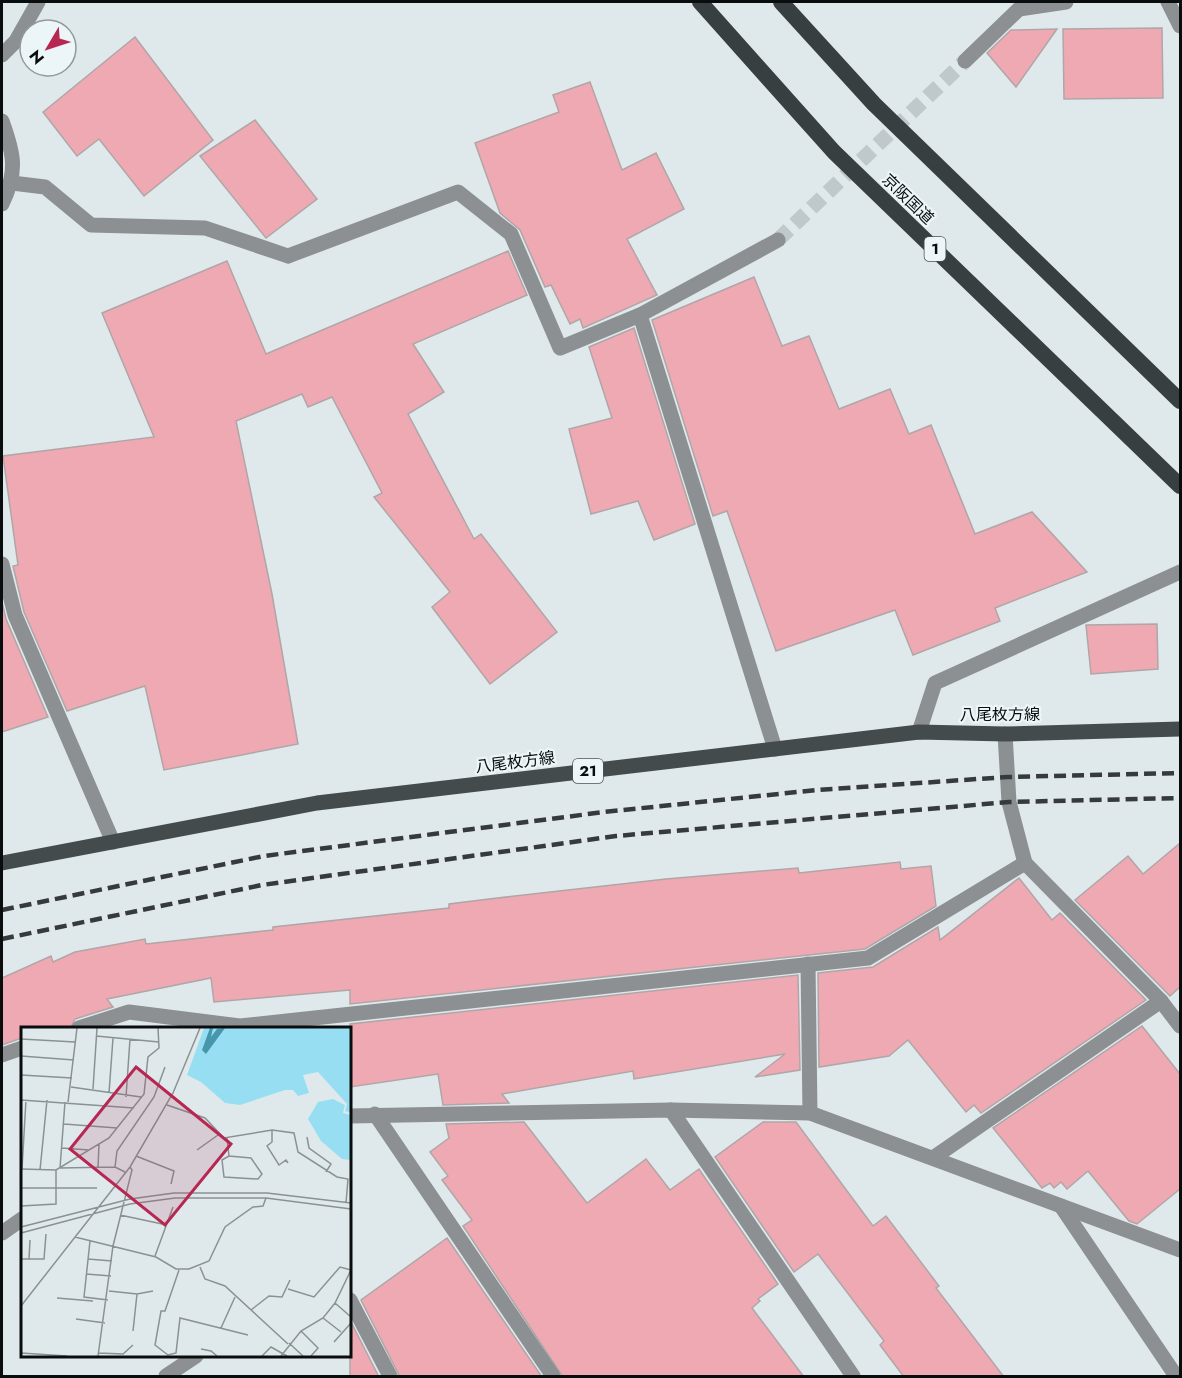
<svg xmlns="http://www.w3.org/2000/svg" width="1182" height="1378" viewBox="0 0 1182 1378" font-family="Jost,'Noto Sans JP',sans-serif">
<rect width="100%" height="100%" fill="#dfe9ec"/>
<g fill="#eea9b3" stroke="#b0a6a7" stroke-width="1.5">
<polygon points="1162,28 1163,98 1064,99 1063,29"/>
<polygon points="1057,29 1016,87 987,53 1011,30"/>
<polygon points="135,37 213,140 144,196 99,139 77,156 43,112"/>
<polygon points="590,82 622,170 656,153 684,209 627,239 657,295 583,328 580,319 570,324 551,285 545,287 520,230 500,213 475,143 559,112 553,95"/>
<polygon points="255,120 317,199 266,238 200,156"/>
<polygon points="508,251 527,295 413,344 444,392 408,414 474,539 481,534 557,632 490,684 432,607 450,592 374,497 382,493 332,397 308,407 302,394 236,421 272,594 298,744 164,770 145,686 67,711 24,612 13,566 18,565 3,456 154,437 102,313 227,261 266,354"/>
<polygon points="754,277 782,346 809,336 839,409 890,389 909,434 931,425 975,534 1032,512 1087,572 995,608 1000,621 913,655 895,610 776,651 727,511 713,516 652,320"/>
<polygon points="634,328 695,524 654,540 638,501 591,514 569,429 612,418 589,347"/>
<polygon points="2,602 6,619 48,717 2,732"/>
<polygon points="1157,624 1158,669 1091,674 1086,625"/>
<polygon points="1180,843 1180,987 1170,996 1075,900 1128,856 1143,874"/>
<polygon points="900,862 901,869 931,866 936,906 865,949 350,1004 350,990 214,1002 211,978 107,999 113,1007 75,1019 70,1029 22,1029 22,1038 2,1045 2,978 51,956 53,962 75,952 145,939 146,944 273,930 273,927 449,908 449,904 489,899 666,879 798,868 799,873"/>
<polygon points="1019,878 1052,920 1060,913 1146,1000 981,1113 974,1105 966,1112 908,1040 889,1056 819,1067 818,973 873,967 938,927 940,940"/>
<polygon points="798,975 800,1070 755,1077 785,1054 634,1079 633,1071 502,1094 509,1103 443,1105 438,1074 350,1087 350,1024"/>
<polygon points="1142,1026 1180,1074 1180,1189 1137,1224 1129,1221 1088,1171 1067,1189 1061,1182 1054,1188 1050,1183 1042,1188 993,1128"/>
<polygon points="524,1122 587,1203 646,1159 670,1190 699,1169 778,1284 758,1299 760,1301 752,1308 804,1377 563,1377 463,1226 472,1220 442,1180 448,1176 430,1152 449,1138 446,1124"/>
<polygon points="763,1122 796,1122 873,1226 886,1216 939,1286 936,1288 1004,1377 904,1377 880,1345 884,1341 818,1254 794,1272 715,1157"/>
<polygon points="447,1238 542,1377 400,1377 361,1300"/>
<polygon points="350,1320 379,1377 350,1377"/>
</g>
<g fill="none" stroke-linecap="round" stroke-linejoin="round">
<polyline stroke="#bfc8cb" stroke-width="15" stroke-dasharray="15 8" stroke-linecap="butt" points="778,240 965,61"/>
<polyline stroke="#8c9092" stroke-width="15" points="288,256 458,192 511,234 560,348 640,315"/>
<g stroke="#8c9092" stroke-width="15">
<polyline points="1168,2 1180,26"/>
<polyline points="2,55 16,41 38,2"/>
<polyline points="965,61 1019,9 1066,2"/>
<path d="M2 121C14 154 18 171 2 204"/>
<polyline points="12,183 45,187 91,225 205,228 288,256"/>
<polyline points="2,564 15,615 113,842"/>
<polyline points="919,732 935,683 1180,572"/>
<polyline points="1005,734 1009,802 1025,863 1161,1001 1180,1026"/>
<polyline points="775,749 640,315 778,240"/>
<polyline points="808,964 810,1113"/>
<polyline points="79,1028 129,1012 240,1026 868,958 1025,863"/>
<polyline points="2,1055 22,1048"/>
<polyline points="671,1110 853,1376"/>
<polyline points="375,1114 553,1376"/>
<polyline points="350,1116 671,1110 810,1113 1180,1250"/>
<polyline points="933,1158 1161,1001"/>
<polyline points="1061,1206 1176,1376"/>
<polyline points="2,1233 22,1219"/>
<polyline points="350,1300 390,1376"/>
<polyline points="166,1376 196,1356"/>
</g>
<polyline stroke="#444b4d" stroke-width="15" points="2,863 317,803 919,732 1005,734 1180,729"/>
<g stroke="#383f41" stroke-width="16">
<polyline points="700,2 834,152 1180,486"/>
<polyline points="781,2 874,104 1180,401"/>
</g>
<g stroke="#363a3c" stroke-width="4.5" stroke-dasharray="12 6" stroke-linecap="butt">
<polyline points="2,910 264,856 604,812 817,790 1007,777 1180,773"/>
<polyline points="2,939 262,885 616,836 1009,802 1180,798"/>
</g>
</g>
<g text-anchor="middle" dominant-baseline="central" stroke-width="4.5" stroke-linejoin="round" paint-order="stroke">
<g fill="#ecf6f9" stroke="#4e5354" stroke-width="1.5">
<rect x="924.5" y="237" width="21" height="24" rx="4.5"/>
<rect x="573" y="759" width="30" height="24" rx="4.5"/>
</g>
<g font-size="15" font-weight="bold" fill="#0a0d0e">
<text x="935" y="249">1</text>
<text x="588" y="771">21</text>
</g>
<g font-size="16" fill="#0a0d0e" stroke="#ecf6f9">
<text transform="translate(908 199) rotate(44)">京阪国道</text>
<text x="1000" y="714">八尾枚方線</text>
<text transform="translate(515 762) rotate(-7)">八尾枚方線</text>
</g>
</g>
<g transform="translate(21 1027)">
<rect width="330" height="330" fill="#dfe9ec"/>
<path d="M183 1H330V86L324 84 326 77 297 45 282 48 288 66 277 69 272 63H264L219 78 204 76 180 55 166 48ZM312 72 324 78 322 86 330 88V133L321 132 300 114 287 92 297 75Z" fill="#97def3"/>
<path d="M189 1H192L190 10 196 2 204 1 185 27 181 23Z" fill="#4796ab"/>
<path fill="none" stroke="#8a9193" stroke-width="1.5" d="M75 9 138 15M0 12 54 15M0 29 53 33M0 48 51 51M50 60 120 70M72 62 76 1M88 66 92 11M105 70 109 12M0 73 113 81M47 75 56 1M146 78 184 91 203 111 251 103 273 106 277 125 316 150 327 152 325 176M43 97 96 101M251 103V115L246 119 258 138 265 133 267 136M286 110 288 121 310 137 305 145M206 111 208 129 201 133 203 150 237 152 241 147 230 131 208 129M41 121 68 123M176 123 197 108M115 129 153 144 150 157M94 140 96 124 133 70 144 40M39 141 94 140 104 145M39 141 44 75M77 141 78 117M0 142 35 143 88 111 123 67 127 30 138 21 137 1M1 142 5 73M19 143 26 73M0 161H76M0 179 35 177V143M99 188 146 198M0 200 109 172 153 166H246L330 176M0 206 109 177 154 171H245L330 182M54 210 135 230 155 242H168L188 234 204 200 232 180 242 179 245 171M69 214 63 270 87 273M134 229 152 180M0 232H23L25 207M8 232 9 213M67 232 91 234M179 240 184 252 204 259 267 317M158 243 144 284H140L134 318 147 328 155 326 159 291 227 308M65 247 90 249M267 262 293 270 319 240 330 243M88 264 116 267 132 264M36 271 72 274M314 276 330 290M0 279 109 140 152 66 179 1M230 283 248 269 261 270 269 253M302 291 320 305M55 292 84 296M200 301 214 270M112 304 116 267M280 304 297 321 290 329M313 315 330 296M268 316 282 329M180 322 190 324 196 329M0 326 46 329M78 326 102 327 112 318M77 329 92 219 111 143 109 140M241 329 250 320 266 329M260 329 280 304 302 291 314 276 330 243"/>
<path fill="#b72752" fill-opacity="0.15" stroke="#b72752" stroke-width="3" d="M115 40 210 117 144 198 49 122Z"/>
<rect width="330" height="330" fill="none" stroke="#0a0d0e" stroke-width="3"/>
</g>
<rect width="1182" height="1378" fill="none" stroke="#0a0d0e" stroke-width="6"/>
<g transform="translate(48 48) rotate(231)"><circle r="28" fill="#ecf6f9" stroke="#92999b" stroke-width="1.5"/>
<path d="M0-4.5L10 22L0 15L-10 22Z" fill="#b72752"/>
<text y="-9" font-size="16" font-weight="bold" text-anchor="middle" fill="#0a0d0e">N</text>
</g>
</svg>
